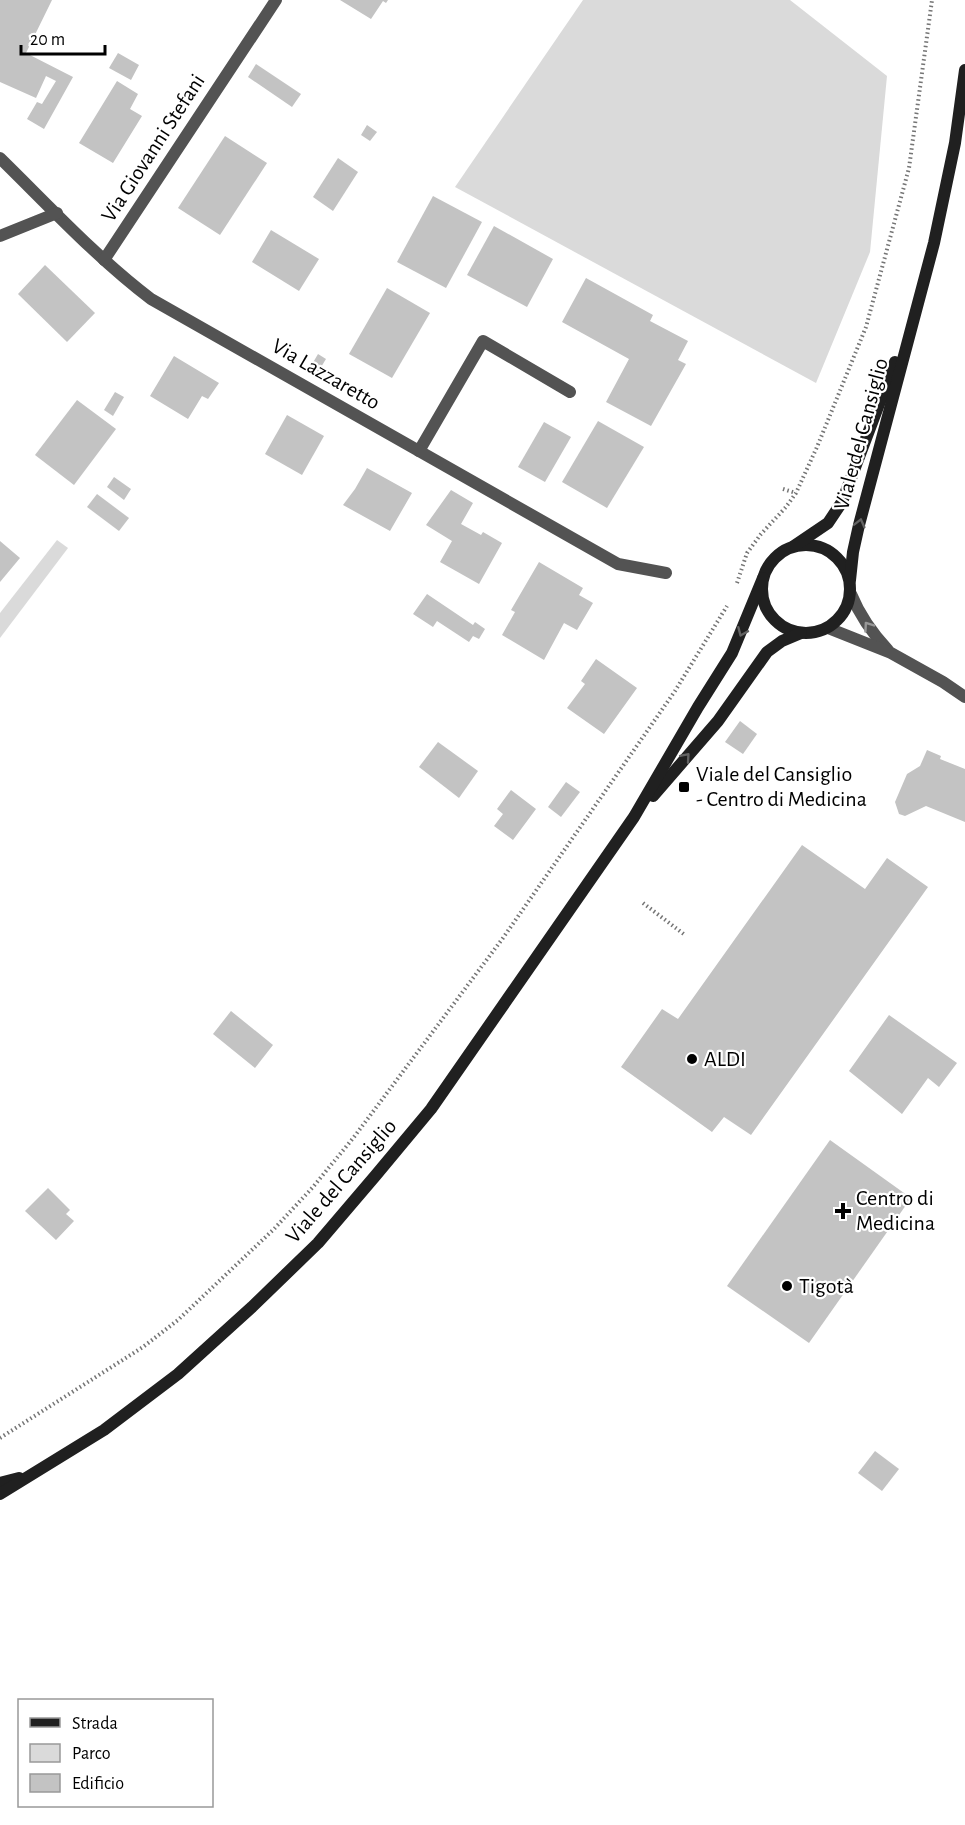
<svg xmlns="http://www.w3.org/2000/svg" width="965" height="1825" viewBox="0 0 965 1825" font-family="'Alegreya Sans',sans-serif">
<rect width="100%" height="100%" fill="#fff"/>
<g fill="#dadada">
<polygon points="583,0 790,0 887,76 870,252 816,383 455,187"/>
<polygon points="57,540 68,548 0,638 0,613"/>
</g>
<g fill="#c3c3c3">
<polygon points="0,0 52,0 26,53 73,77 44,129 27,119 37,102 42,104 56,81 46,76 36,98 0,82"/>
<polygon points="340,0 388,0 386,3 383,1 371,19"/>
<polygon points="118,53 139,65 131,80 109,68"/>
<polygon points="256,64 301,94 292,107 248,77"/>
<polygon points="117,81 138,94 130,109 142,116 113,163 79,143"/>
<polygon points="367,125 377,132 370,141 361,135"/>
<polygon points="225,136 267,163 220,235 178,208"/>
<polygon points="338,158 358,172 333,211 313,197"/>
<polygon points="433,196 482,222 446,288 397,262"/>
<polygon points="494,226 553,259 527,307 467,275"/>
<polygon points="271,230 319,259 299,291 252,262"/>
<polygon points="45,265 95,313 67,342 18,294"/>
<polygon points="586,278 653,315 650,321 688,341 678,360 686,364 651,426 606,402 629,359 562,322"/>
<polygon points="387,288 430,313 392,378 349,354"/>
<polygon points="318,354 326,359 318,372 311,366"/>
<polygon points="174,356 219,383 208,399 202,396 188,419 150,396"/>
<polygon points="115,392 124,397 113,416 104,410"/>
<polygon points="77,400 116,429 74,485 35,455"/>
<polygon points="287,415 324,436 302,475 265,454"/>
<polygon points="598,421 644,447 607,508 562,482"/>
<polygon points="544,422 571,437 545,482 518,467"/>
<polygon points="367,468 412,493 390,531 343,505 355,489"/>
<polygon points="114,477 131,489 124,500 107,487"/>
<polygon points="451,490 473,503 461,524 481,535 483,532 502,543 479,584 440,562 452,541 426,525"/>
<polygon points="97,494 129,518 119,531 87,507"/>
<polygon points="0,541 20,558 0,582"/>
<polygon points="539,562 583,588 579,595 593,603 577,630 564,623 544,660 502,635 515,612 511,610"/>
<polygon points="427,594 473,625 475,622 485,629 479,639 473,636 469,642 437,621 433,627 413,614"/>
<polygon points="596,659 637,688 604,734 567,708 585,684 581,681"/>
<polygon points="740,721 757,734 743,754 725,742"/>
<polygon points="438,742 478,771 459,798 419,767"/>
<polygon points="927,750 941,756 940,759 965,769 965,822 926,806 905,816 899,814 895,802 907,774 920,766"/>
<polygon points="566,782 580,792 561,817 548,807"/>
<polygon points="511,790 536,809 513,840 494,826 503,814 497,809"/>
<polygon points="802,845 865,889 887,858 928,887 751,1135 724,1117 712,1132 621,1067 662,1009 678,1019"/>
<polygon points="231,1011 273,1045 255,1068 213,1034"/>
<polygon points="889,1015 957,1063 939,1087 928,1078 902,1114 849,1071"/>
<polygon points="830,1140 911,1198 809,1343 727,1286"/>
<polygon points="48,1188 70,1210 66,1214 74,1221 56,1240 25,1211"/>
<polygon points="875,1451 899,1469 882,1491 858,1473"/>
</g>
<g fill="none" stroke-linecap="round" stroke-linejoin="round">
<g stroke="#757575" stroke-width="4" stroke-dasharray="1.5 3" stroke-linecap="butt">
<polyline points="783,489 796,493"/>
<polyline points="737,583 747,553 761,534 786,507 796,493 817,447 866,327 909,168 932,0"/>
<polyline points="643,903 685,935"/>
<polyline points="0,1438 143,1347 178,1320 274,1229 313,1187 354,1137 503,938 675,691 727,606"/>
</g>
<polyline stroke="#535353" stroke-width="12" points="419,451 483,341 570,392"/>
<g stroke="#535353" stroke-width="12">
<path d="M0 158C49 206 97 258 151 299L618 564 666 573"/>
<polyline points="0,236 57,213"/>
<polyline points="104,260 276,0"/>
<path d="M851 594C860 616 872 633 888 650"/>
<polyline points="828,628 891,653 943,682 965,697"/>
</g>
<g stroke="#202020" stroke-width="12">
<circle cx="806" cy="589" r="44"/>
<polyline points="794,546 828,523 842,502 895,362"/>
<polyline points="850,580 853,552 859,525 934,243 955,143 965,70"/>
<polyline points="653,796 718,721 767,652 782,641 801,633"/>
<polyline points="0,1483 19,1478"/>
<polyline points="0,1494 104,1430 178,1374 252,1307 318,1243 376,1175 431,1109 634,817 698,707 732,653 763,578"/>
</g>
</g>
<defs><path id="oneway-chevron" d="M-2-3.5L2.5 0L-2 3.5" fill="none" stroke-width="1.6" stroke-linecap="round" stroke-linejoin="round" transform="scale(1.5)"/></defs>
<g stroke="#636363">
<use href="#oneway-chevron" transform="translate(860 523) rotate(-76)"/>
<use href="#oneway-chevron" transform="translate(742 632) rotate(113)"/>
<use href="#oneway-chevron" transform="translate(686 757) rotate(-49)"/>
</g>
<use stroke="#989898" href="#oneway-chevron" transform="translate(868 626) rotate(-125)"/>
<g fill="#000" stroke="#fff" stroke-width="2">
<rect x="678" y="781" width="12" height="12" rx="3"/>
<circle cx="692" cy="1059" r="6"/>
<path d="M840 1202h6v6h6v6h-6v6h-6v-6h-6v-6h6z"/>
<circle cx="787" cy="1286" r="6"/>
</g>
<g text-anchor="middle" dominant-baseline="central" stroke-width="4.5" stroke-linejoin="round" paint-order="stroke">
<g font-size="22" fill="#000" stroke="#fff">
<text transform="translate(153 148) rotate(-57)">Via Giovanni Stefani</text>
<text transform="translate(326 374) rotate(30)">Via Lazzaretto</text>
<text transform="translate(861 434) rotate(-75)">Viale del Cansiglio</text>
<text transform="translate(341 1181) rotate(-49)">Viale del Cansiglio</text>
</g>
<g font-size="22" fill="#000" stroke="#fff" text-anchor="start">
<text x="696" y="774">Viale del Cansiglio<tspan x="696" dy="25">- Centro di Medicina</tspan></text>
<text x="704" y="1059">ALDI</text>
<text x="856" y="1198">Centro di<tspan x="856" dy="25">Medicina</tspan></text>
<text x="799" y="1286">Tigotà</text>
</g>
</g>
<rect x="18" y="1699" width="195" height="108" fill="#ffffff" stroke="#999999" stroke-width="1.5"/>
<rect x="30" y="1718" width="30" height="9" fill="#202020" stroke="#999999" stroke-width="1.5"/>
<text x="72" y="1729" font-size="18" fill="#000000">Strada</text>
<rect x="30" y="1744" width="30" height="18" fill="#dadada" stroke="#999999" stroke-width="1.5"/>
<text x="72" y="1759" font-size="18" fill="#000000">Parco</text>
<rect x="30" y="1774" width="30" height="18" fill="#c3c3c3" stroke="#999999" stroke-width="1.5"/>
<text x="72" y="1789" font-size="18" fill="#000000">Edificio</text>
<path d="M21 45v9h84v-9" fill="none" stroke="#000000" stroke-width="3"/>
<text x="30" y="45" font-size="18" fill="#000000" stroke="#ffffff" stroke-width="4.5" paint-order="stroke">20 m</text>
</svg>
